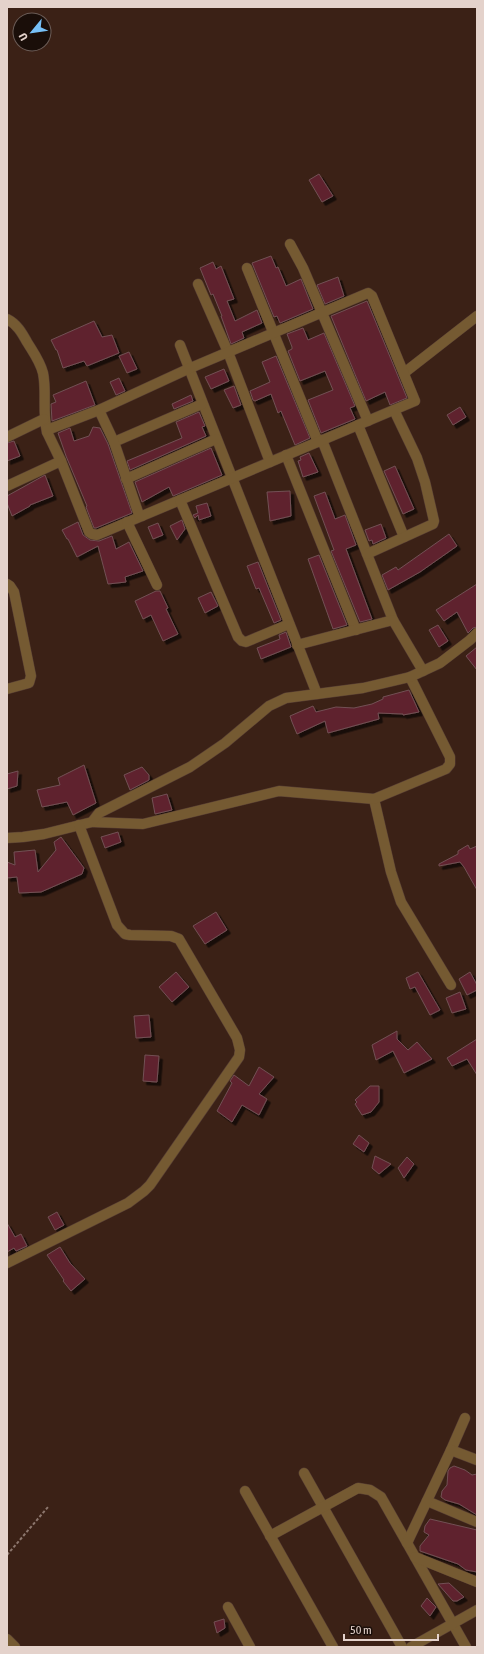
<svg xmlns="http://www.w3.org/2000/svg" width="484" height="1654" viewBox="0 0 484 1654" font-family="'Asap Condensed',sans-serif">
<defs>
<filter id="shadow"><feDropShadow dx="3.5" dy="3.5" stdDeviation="0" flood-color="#0009"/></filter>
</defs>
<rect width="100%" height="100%" fill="#3b2116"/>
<g fill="#5f232f" stroke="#725054" filter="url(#shadow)">
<polygon points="319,174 333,196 322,202 309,180"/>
<polygon points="271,256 276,268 278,267 286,286 301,279 313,309 280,323 277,316 274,317 252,263"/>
<polygon points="213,262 216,269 221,266 234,299 227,301 235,321 257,310 262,323 242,332 244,338 231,344 221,316 222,316 213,294 211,295 200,268"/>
<polygon points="338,277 344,296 325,304 317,285"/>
<polygon points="367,301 407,398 390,405 385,392 366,401 331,316"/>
<polygon points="94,321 102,337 112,335 119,353 87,366 84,361 63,368 57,350 56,350 51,340"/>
<polygon points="303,328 308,340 324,333 355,406 350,408 355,419 321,433 308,400 333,390 325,371 300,381 288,351 292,349 292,347 287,334"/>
<polygon points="129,352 137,369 127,373 119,356"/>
<polygon points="276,356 310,438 295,445 281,411 278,413 271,394 255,401 253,400 250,391 270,382 262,362"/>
<polygon points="224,369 229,381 211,389 205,377"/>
<polygon points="119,378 125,391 116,395 110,382"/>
<polygon points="86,381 95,405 52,421 51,404 56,402 53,395"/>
<polygon points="234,386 241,405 233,408 224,390"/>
<polygon points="191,395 193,401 174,409 172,404"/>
<polygon points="460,407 466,417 453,425 447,415"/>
<polygon points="199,412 205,426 202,427 206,436 130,470 127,461 182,438 176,422"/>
<polygon points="93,427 100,428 108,444 132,513 96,528 94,528 86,507 87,506 66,456 58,433 70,428 74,441 89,436"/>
<polygon points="14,441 20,456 7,461 7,443"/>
<polygon points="211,448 222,475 173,496 169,487 142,502 135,482"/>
<polygon points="309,453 318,472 303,477 298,461 301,460 300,457"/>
<polygon points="395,466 414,509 403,514 384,471"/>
<polygon points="45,475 53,496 30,505 30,506 12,516 7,503 7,496"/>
<polygon points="290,491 291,516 270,521 267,492"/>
<polygon points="325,492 335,519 345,515 356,545 346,549 372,619 360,622 331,551 334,550 314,496"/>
<polygon points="207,503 211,516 199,520 198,515 195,518 193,515 198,513 196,506"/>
<polygon points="182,520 185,529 177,540 170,526"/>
<polygon points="78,522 83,535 90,540 99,541 112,536 116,549 129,542 143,571 125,577 126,582 108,584 98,546 77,557 68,539 67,539 62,530"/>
<polygon points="158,523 163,535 153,539 148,527"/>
<polygon points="381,524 386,538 373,544 372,540 369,541 365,530"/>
<polygon points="449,534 457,546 420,572 388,590 382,575 396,567 398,570"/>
<polygon points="319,555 347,625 333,629 308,559"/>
<polygon points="258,562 281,620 274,623 259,588 256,589 247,566"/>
<polygon points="477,584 477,627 473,628 468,633 457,612 444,621 436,610"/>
<polygon points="156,591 160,591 168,608 166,609 178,634 163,641 151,615 143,619 135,601"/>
<polygon points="211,592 218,606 205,613 198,598"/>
<polygon points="438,625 448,641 439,647 429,630"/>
<polygon points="286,632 291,647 261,659 257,648 280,639 279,635"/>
<polygon points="477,647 477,670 466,656"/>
<polygon points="409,690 419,712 403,715 403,714 378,713 379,719 328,733 325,721 297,734 292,722 290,716 313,706 316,712 336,707 354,708 372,704 383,699 383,697"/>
<polygon points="84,765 96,803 73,815 67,802 42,807 37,790 60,785 58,778"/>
<polygon points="142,767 149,775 149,780 130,790 124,775"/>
<polygon points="18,771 17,786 7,789 7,774"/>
<polygon points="167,794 172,810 155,814 152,798"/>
<polygon points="118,832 121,842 105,848 101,837"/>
<polygon points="61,837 84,868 82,874 41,892 19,893 17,877 7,878 7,862 15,865 14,852 35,850 38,872 56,850 54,842"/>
<polygon points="468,845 470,849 477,846 477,890 464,867 460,862 439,866 439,864 458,854 458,851"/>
<polygon points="216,912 227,930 205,944 193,926"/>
<polygon points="176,972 189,987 172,1002 159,987"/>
<polygon points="418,972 440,1010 430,1015 415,987 410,989 406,978"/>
<polygon points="470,972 477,985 477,990 467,995 459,979"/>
<polygon points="460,992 466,1009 452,1013 446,998"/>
<polygon points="149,1015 151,1037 136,1038 134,1016"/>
<polygon points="397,1031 397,1039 408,1050 417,1042 432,1059 404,1073 393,1051 376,1060 372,1045"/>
<polygon points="477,1039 477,1075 467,1059 452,1066 447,1058"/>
<polygon points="145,1055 159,1056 157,1082 143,1081"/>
<polygon points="259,1067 274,1077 259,1094 267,1099 259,1115 242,1105 232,1122 217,1111 232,1083 230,1081 234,1075 249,1086"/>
<polygon points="370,1086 379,1086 379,1102 371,1112 362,1115 355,1104 357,1102 355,1100"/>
<polygon points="359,1135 369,1143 364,1152 353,1144"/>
<polygon points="375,1156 391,1164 379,1174 372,1168"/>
<polygon points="407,1157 414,1164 404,1178 398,1168"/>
<polygon points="57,1212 64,1225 55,1230 48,1217"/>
<polygon points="7,1223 15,1237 21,1234 27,1246 16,1251 14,1248 7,1252"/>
<polygon points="60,1247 70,1263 85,1279 71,1291 63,1281 64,1280 47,1255"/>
<polygon points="454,1466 465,1470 472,1475 477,1474 477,1515 459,1504 445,1500 441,1497 442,1491 447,1485 448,1471 450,1468"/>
<polygon points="430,1519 477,1530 477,1572 466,1570 458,1564 420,1551 420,1546 429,1535 424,1532 425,1526"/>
<polygon points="449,1583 464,1597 457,1601 453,1601 438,1584"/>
<polygon points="427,1598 436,1607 430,1616 421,1606"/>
<polygon points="224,1619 225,1628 217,1633 214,1622"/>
</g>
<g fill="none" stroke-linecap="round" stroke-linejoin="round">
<g stroke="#563d33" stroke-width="11">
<g id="minor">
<polyline points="290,244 303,268 368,421"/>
<polyline points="247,268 318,442"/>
<polyline points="198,284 228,352 270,462"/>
<path d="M7 319C17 324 22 333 27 342 33 352 40 361 43 373 47 392 42 412 47 432"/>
<polyline points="180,345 317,694"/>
<polyline points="404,373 477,316"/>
<polyline points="358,425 404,537"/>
<polyline points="7,437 44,419"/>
<polyline points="322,440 393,620"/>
<polyline points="114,442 202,404"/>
<polyline points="286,455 356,630"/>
<polyline points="61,461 89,532 92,534 97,535 142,516"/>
<polyline points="126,479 216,439"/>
<polyline points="7,486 61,461 47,432 47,430 99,410 114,442 139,515 142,516 415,401 372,296 368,293 188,369 99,410"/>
<polyline points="180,500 238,637 242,641 246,642 289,624"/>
<polyline points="127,522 157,585"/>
<polyline points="367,554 433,524 434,521 425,482 417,458 394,410"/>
<polyline points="7,584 10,586 14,592 31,676 29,683 7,689"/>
<polyline points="297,645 393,620 423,671"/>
<polyline points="374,799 391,872 401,902 451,985"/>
<polyline points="92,822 143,824 279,791 374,799 446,769 450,764 450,757 410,677"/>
<polyline points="7,838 23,837 44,834 92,822 99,813 190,767 225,743 269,706 286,698 363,688 410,677 440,663 470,640 477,633"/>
<polyline points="7,1263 128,1203 144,1191 150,1185 239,1057 240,1050 237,1038 179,939 171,936 130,935 125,934 117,925 79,825"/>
<polyline points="451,1450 465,1418"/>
<polyline points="304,1473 402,1647"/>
<polyline points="245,1491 333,1647"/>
<polyline points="427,1501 477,1522"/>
<polyline points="270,1536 358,1488 370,1490 381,1497 466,1647"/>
<polyline points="407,1543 451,1450 477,1460"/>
<polyline points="415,1557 477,1582"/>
<polyline points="228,1607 250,1647"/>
<polyline points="7,1639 15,1647"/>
<polyline points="411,1647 477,1610"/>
</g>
</g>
<polyline stroke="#8c766d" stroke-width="2" stroke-dasharray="3 2" stroke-linecap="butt" points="7,1555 48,1507"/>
<use href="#minor" stroke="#755a32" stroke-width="10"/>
</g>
<rect width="484" height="1654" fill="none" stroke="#e4d2cb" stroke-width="16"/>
<g transform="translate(32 32) rotate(241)"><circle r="19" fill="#1a0e09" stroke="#6b5c57"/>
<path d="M0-3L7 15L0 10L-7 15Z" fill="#77c0f7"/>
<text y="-6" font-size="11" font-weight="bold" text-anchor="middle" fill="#e4d2cb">U</text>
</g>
<path d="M344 1634v6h94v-6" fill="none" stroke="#e4d2cb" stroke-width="2"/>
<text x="350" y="1634" font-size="12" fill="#e4d2cb" stroke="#1a0e09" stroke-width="3" paint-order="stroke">50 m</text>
</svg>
